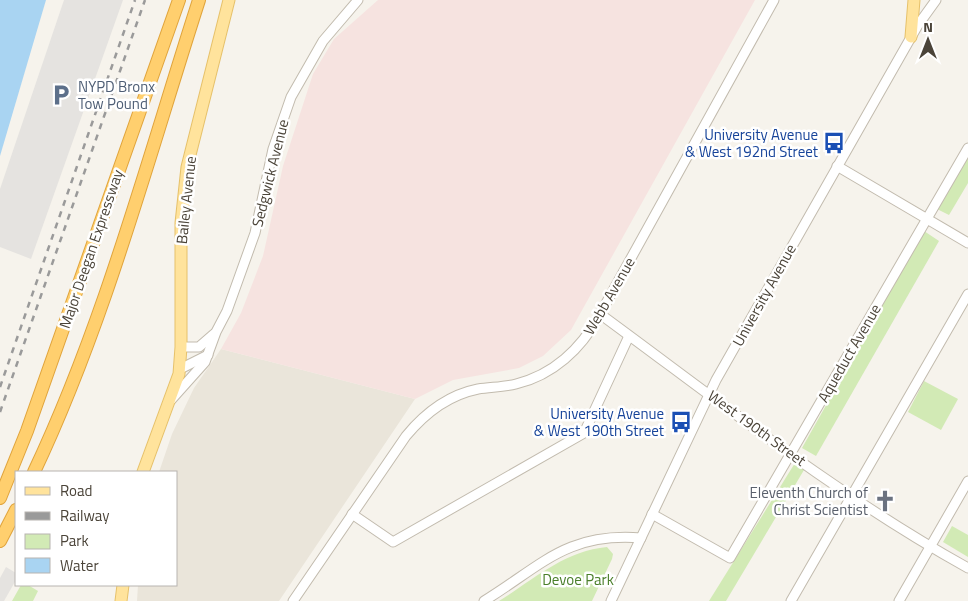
<svg xmlns="http://www.w3.org/2000/svg" width="968" height="601" viewBox="0 0 968 601" font-family="'Titillium Web',sans-serif">
<rect width="100%" height="100%" fill="#f6f3ec"/>
<polygon fill="#eae5da" points="221,349 415,399 279,601 137,601 138,585 176,585 176,472 159,472 172,434 194,388"/>
<polygon fill="#f6e3e0" points="378,0 755,0 571,330 543,356 519,368 453,380 415,399 221,349 241,313 263,256 283,166 313,74 334,39"/>
<g fill="#d2eab5">
<polygon points="968,157 968,183 949,215 937,209"/>
<polygon points="924,231 939,241 816,456 802,448"/>
<polygon points="924,381 958,399 941,430 908,412"/>
<polygon points="795,463 804,470 726,601 709,601"/>
<polygon points="952,526 968,535 968,557 943,542"/>
<path d="M607 547 613 554 612 559 592 601H499C533 580 564 551 607 547Z"/>
<polygon points="21,585 28,585 38,591 33,601 12,601"/>
</g>
<g fill="#e5e3e0">
<polygon points="64,0 123,0 31,259 0,247 0,189"/>
<polygon points="6,567 16,573 16,580 4,601 0,601 0,578"/>
</g>
<polygon fill="#a9d4f2" points="0,0 46,0 0,156"/>
<g fill="none" stroke-linecap="round" stroke-linejoin="round">
<g stroke="#c2bbae" stroke-width="11">
<g id="minor">
<polyline points="837,166 968,243"/>
<path d="M600 314C720 402 838 496 968 568"/>
<polyline points="181,347 199,347 214,334"/>
<polyline points="180,369 208,355"/>
<polyline points="171,400 205,362 216,332 227,311 255,233 273,149 291,97 323,41 358,0"/>
<polyline points="352,514 393,542 584,433 629,336"/>
<polyline points="652,514 730,558 968,148"/>
<path d="M293 601 406 436C425 413 448 395 478 389 491 387 504 387 516 384 553 375 581 349 599 316L774 0"/>
<path d="M484 601C541 566 567 532 641 538"/>
<polyline points="611,601 716,380 918,25 936,0"/>
<polyline points="791,601 968,294"/>
<polyline points="899,601 968,481"/>
</g>
</g>
<g stroke="#e6c16a" stroke-width="13">
<g id="major">
<polyline points="911,37 914,0"/>
<polyline points="143,472 179,374 181,347 181,223 187,167 229,0"/>
<polyline points="121,601 123,585"/>
</g>
</g>
<g stroke="#e0a43c" stroke-width="14">
<g id="highway">
<path d="M34 472C105 322 148 158 199 0"/>
<polyline points="0,498 27,431 179,0"/>
<polyline points="0,541 16,510"/>
</g>
</g>
<use href="#minor" stroke="#fff" stroke-width="9"/>
<use href="#major" stroke="#ffe39c" stroke-width="11"/>
<use href="#highway" stroke="#ffcf6e" stroke-width="12"/>
<g stroke="#9a9a9a" stroke-width="2.5" stroke-dasharray="6 6" stroke-linecap="butt">
<polyline points="0,387 135,0"/>
<polyline points="0,412 145,0"/>
</g>
</g>
<defs>
<g id="parking-bare" transform="scale(1.725)"><path d="M-3.5-5.5H1a3.5 3.5 0 0 1 0 7H-1V5.5H-3.5ZM-1-3.4V-.6H.8a1.4 1.4 0 0 0 0-2.8Z" fill="#5c6f8a" stroke="#fff" stroke-width="2.5" paint-order="stroke"/></g>
<g id="bus-bare" transform="scale(1.725)"><path d="M-5-6H5V4H4V6H2V4H-2V6H-4V4H-5ZM-3.5-4V0h7V-4ZM-3.5 1.2v1.5H-2V1.2ZM2 1.2v1.5H3.5V1.2Z" fill="#1a4fb4" stroke="#fff" stroke-width="2.5" paint-order="stroke"/></g>
<g id="church-bare" transform="scale(1.725)"><path d="M-1.2-6h2.4v3.5h3.3v2.4h-3.3V6h-2.4V-.1h-3.3v-2.4h3.3Z" fill="#6b7280" stroke="#fff" stroke-width="2.5" paint-order="stroke"/></g>
</defs>
<g fill-rule="evenodd">
<use href="#parking-bare" x="61" y="95"/>
<use href="#bus-bare" x="834" y="143"/>
<use href="#bus-bare" x="681" y="422"/>
<use href="#church-bare" x="885" y="501"/>
</g>
<g text-anchor="middle" dominant-baseline="central" stroke-width="5" stroke-linejoin="round" paint-order="stroke">
<g font-size="15" fill="#4e5e75" stroke="#fff" text-anchor="start">
<text x="78" y="86">NYPD Bronx<tspan x="78" dy="17">Tow Pound</tspan></text>
</g>
<g font-size="15" fill="#164399" stroke="#fff" text-anchor="end">
<text x="818" y="134">University Avenue<tspan x="818" dy="17">&amp; West 192nd Street</tspan></text>
<text x="664" y="413">University Avenue<tspan x="664" dy="17">&amp; West 190th Street</tspan></text>
</g>
<g font-size="15" fill="#4b4439" stroke="#fff">
<text transform="translate(270 173) rotate(-76)">Sedgwick Avenue</text>
<text transform="translate(186 200) rotate(-84)">Bailey Avenue</text>
<text transform="translate(91 249) rotate(-71)">Major Deegan Expressway</text>
<text transform="translate(764 295) rotate(-61)">University Avenue</text>
<text transform="translate(609 296) rotate(-60)">Webb Avenue</text>
<text transform="translate(849 353) rotate(-60)">Aqueduct Avenue</text>
<text transform="translate(757 428) rotate(36)">West 190th Street</text>
</g>
<g font-size="15" fill="#5b616d" stroke="#fff" text-anchor="end">
<text x="868" y="492">Eleventh Church of<tspan x="868" dy="17">Christ Scientist</tspan></text>
</g>
<g font-size="15" fill="#4a7f2a" stroke="#fff">
<text x="578" y="579">Devoe Park</text>
</g>
</g>
<rect x="15" y="471" width="162" height="115" fill="#ffffff" stroke="#b7b4b0"/>
<rect x="25" y="487" width="25" height="8" fill="#ffe39c" stroke="#b7b4b0"/>
<text x="60" y="496" font-size="15" fill="#4b4439">Road</text>
<rect x="25" y="512" width="25" height="8" fill="#9a9a9a" stroke="#b7b4b0"/>
<text x="60" y="521" font-size="15" fill="#4b4439">Railway</text>
<rect x="25" y="534" width="25" height="15" fill="#d2eab5" stroke="#b7b4b0"/>
<text x="60" y="546" font-size="15" fill="#4b4439">Park</text>
<rect x="25" y="558" width="25" height="15" fill="#a9d4f2" stroke="#b7b4b0"/>
<text x="60" y="571" font-size="15" fill="#4b4439">Water</text>
<g transform="translate(928 40)" stroke="#ffffff" stroke-width="4" paint-order="stroke">
<path d="M0-4L9 19L0 12L-9 19Z" fill="#4b4439"/>
<text y="-8" font-size="14" font-weight="bold" text-anchor="middle" fill="#4b4439">N</text>
</g>
</svg>
